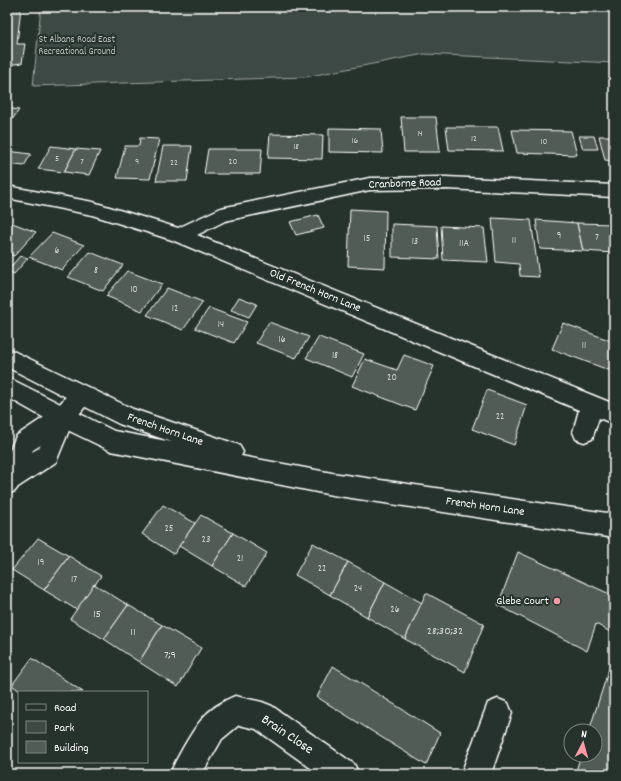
<svg xmlns="http://www.w3.org/2000/svg" width="621" height="781" viewBox="0 0 621 781" font-family="Dekko,sans-serif">
<rect width="100%" height="100%" fill="#26332d"/>
<filter id="ink" filterUnits="userSpaceOnUse"><feTurbulence type="fractalNoise" baseFrequency=".025" numOctaves="2"/><feDisplacementMap in="SourceGraphic" scale="8" xChannelSelector="R" yChannelSelector="G"/><feConvolveMatrix kernelMatrix="1 2 1 2 8 2 1 2 1" color-interpolation-filters="sRGB"/></filter>
<g filter="url(#ink)">
<polygon fill="#3e4944" stroke="#9ea4a2" points="41,7 614,7 614,63 424,54 305,77 33,86"/>
<g fill="#515c57" stroke="#fff">
<polygon points="7,7 21,7 17,44 25,44 22,63 7,65"/>
<polygon points="7,108 19,110 7,127"/>
<polygon points="401,117 436,117 440,152 404,152"/>
<polygon points="446,127 498,127 503,151 449,150"/>
<polygon points="329,128 381,129 383,153 329,152"/>
<polygon points="512,130 571,131 577,155 517,153"/>
<polygon points="270,134 323,135 322,159 268,158"/>
<polygon points="579,136 594,136 598,149 583,149"/>
<polygon points="599,136 614,136 614,161 605,160"/>
<polygon points="140,138 159,139 150,179 117,178 125,146 139,146"/>
<polygon points="51,146 76,149 64,172 38,169"/>
<polygon points="163,146 192,146 187,181 156,181"/>
<polygon points="76,149 100,151 89,175 64,172"/>
<polygon points="208,149 262,149 260,174 204,174"/>
<polygon points="7,151 31,154 24,166 7,164"/>
<polygon points="350,209 386,211 385,268 348,266"/>
<polygon points="318,215 324,228 296,235 290,222"/>
<polygon points="492,218 531,220 539,277 520,276 519,264 496,262"/>
<polygon points="536,220 577,223 583,251 540,249"/>
<polygon points="7,221 36,232 14,256 7,253"/>
<polygon points="577,223 614,224 614,253 583,251"/>
<polygon points="392,224 437,226 439,259 392,257"/>
<polygon points="441,226 484,228 488,262 443,260"/>
<polygon points="52,233 84,245 62,270 29,257"/>
<polygon points="90,252 123,265 103,291 68,277"/>
<polygon points="20,256 28,258 14,274 7,271"/>
<polygon points="127,271 162,284 142,311 106,296"/>
<polygon points="167,288 203,302 183,330 147,315"/>
<polygon points="239,297 257,304 249,317 231,310"/>
<polygon points="209,308 247,322 234,343 195,328"/>
<polygon points="269,322 309,337 296,358 256,343"/>
<polygon points="563,323 614,342 614,372 552,349"/>
<polygon points="319,337 364,354 352,377 306,358"/>
<polygon points="404,355 434,366 415,410 352,386 365,359 397,370"/>
<polygon points="487,390 527,405 514,445 472,429"/>
<polygon points="163,505 195,523 174,554 142,534"/>
<polygon points="201,515 233,533 212,566 179,546"/>
<polygon points="233,533 267,553 246,586 212,566"/>
<polygon points="38,538 69,556 44,590 12,570"/>
<polygon points="313,543 348,562 330,595 295,575"/>
<polygon points="518,552 614,596 614,634 596,624 587,651 498,605"/>
<polygon points="69,556 101,576 77,610 44,590"/>
<polygon points="348,562 385,582 367,617 330,595"/>
<polygon points="385,582 422,603 405,639 367,617"/>
<polygon points="94,584 128,605 104,639 70,619"/>
<polygon points="426,593 484,624 465,672 405,639"/>
<polygon points="128,605 162,625 139,662 104,639"/>
<polygon points="162,625 201,648 178,687 139,662"/>
<polygon points="614,653 614,774 575,774 581,755 595,755 595,731 589,731"/>
<polygon points="32,658 83,692 21,692 12,685"/>
<polygon points="333,666 440,733 426,765 317,697"/>
</g>
<g fill="none" stroke-linecap="round" stroke-linejoin="round">
<g stroke="#fff" stroke-width="3">
<g id="street">
<polygon points="446,177 614,185 614,197 446,189 370,190 225,221 197,235 614,404 614,424 599,418 592,439 584,442 576,439 573,432 579,410 172,240 92,215 7,198 7,186 93,202 178,228 221,208 370,178"/>
<path d="M81 385 89 388 92 395 89 402 72 423 56 462 18 487 15 491 7 494V457L16 436 55 410 73 388ZM41 445 39 448 32 452 33 450Z"/>
<path d="M235 696 262 702 272 706 354 764 359 774H319L256 729 239 725 222 739 202 774H170C176 759 192 731 202 719 210 709 223 701 235 696Z"/>
<polygon points="498,699 508,703 512,713 491,774 461,774 488,703"/>
</g>
</g>
<g stroke="#fff" stroke-width="3">
<polygon id="secondary" points="7,348 133,409 239,445 243,452 241,456 332,473 614,514 614,538 332,495 111,451 55,424 7,397 7,377 114,431 172,442 119,424 7,367"/>
</g>
<use href="#street" fill="#26332d" fill-rule="evenodd"/>
<use href="#secondary" fill="#26332d" fill-rule="evenodd"/>
</g>
</g>
<circle fill="#ff9aa2" stroke="#26332d" stroke-width="1.5" cx="557" cy="601" r="4"/>
<g text-anchor="middle" dominant-baseline="central" stroke-width="4" stroke-linejoin="round" paint-order="stroke">
<g font-size="9" fill="#d4d6d5">
<text x="420" y="134">14</text>
<text x="474" y="139">12</text>
<text x="355" y="141">16</text>
<text x="544" y="142">10</text>
<text x="296" y="147">18</text>
<text x="57" y="159">5</text>
<text x="82" y="162">7</text>
<text x="137" y="162">9</text>
<text x="233" y="162">20</text>
<text x="174" y="163">22</text>
</g>
<g font-size="10" fill="#bbbfbe" stroke="#26332d">
<text x="77" y="40">St Albans Road East<tspan x="77" dy="12">Recreational Ground</tspan></text>
</g>
<g font-size="10" fill="#d4d6d5">
<text x="559" y="236">9</text>
<text x="597" y="238">7</text>
<text x="367" y="239">15</text>
<text x="514" y="241">11</text>
<text x="415" y="242">13</text>
<text x="464" y="244">11A</text>
<text x="57" y="251">6</text>
<text x="96" y="271">8</text>
<text x="134" y="290">10</text>
<text x="175" y="309">12</text>
<text x="221" y="325">14</text>
<text x="282" y="340">16</text>
<text x="584" y="346">11</text>
<text x="335" y="356">18</text>
<text x="392" y="378">20</text>
<text x="500" y="417">22</text>
<text x="169" y="529">25</text>
<text x="206" y="540">23</text>
<text x="240" y="559">21</text>
<text x="41" y="563">19</text>
<text x="322" y="569">22</text>
<text x="74" y="580">17</text>
<text x="358" y="589">24</text>
<text x="395" y="610">26</text>
</g>
<g font-size="12" fill="#fff" stroke="#26332d">
<text transform="translate(405 184) rotate(-2)">Cranborne Road</text>
<text transform="translate(315 291) rotate(22)">Old French Horn Lane</text>
<text transform="translate(165 430) rotate(19)">French Horn Lane</text>
<text transform="translate(485 507) rotate(8)">French Horn Lane</text>
</g>
<g font-size="12" fill="#fff" stroke="#26332d" text-anchor="end">
<text x="549" y="601">Glebe Court</text>
</g>
<g font-size="12" fill="#d4d6d5">
<text x="97" y="614">15</text>
<text x="445" y="631">28;30;32</text>
<text x="133" y="632">11</text>
<text x="170" y="655">7;9</text>
</g>
<g font-size="14" fill="#fff" stroke="#26332d">
<text transform="translate(287 735) rotate(34)">Brain Close</text>
</g>
</g>
<rect width="621" height="781" fill="none" stroke="#26332d" stroke-width="24"/>
<rect x="12" y="12" width="597" height="757" fill="none" stroke="#fff" stroke-width="1.5" filter="url(#ink)"/>
<rect x="18" y="691" width="130" height="72" fill="#26332d" stroke="#7d8581"/>
<rect x="26" y="704" width="20" height="6" fill="#26332d" stroke="#7d8581"/>
<text x="54" y="711" font-size="12" fill="#ffffff">Road</text>
<rect x="26" y="721" width="20" height="12" fill="#3e4944" stroke="#7d8581"/>
<text x="54" y="731" font-size="12" fill="#ffffff">Park</text>
<rect x="26" y="741" width="20" height="12" fill="#515c57" stroke="#7d8581"/>
<text x="54" y="751" font-size="12" fill="#ffffff">Building</text>
<g transform="translate(583 743) rotate(6)"><circle r="19" fill="#26332d" stroke="#7d8581"/>
<path d="M0-3L7 15L0 10L-7 15Z" fill="#ff9aa2"/>
<text y="-6" font-size="11" font-weight="bold" text-anchor="middle" fill="#ffffff">N</text>
</g>
</svg>
